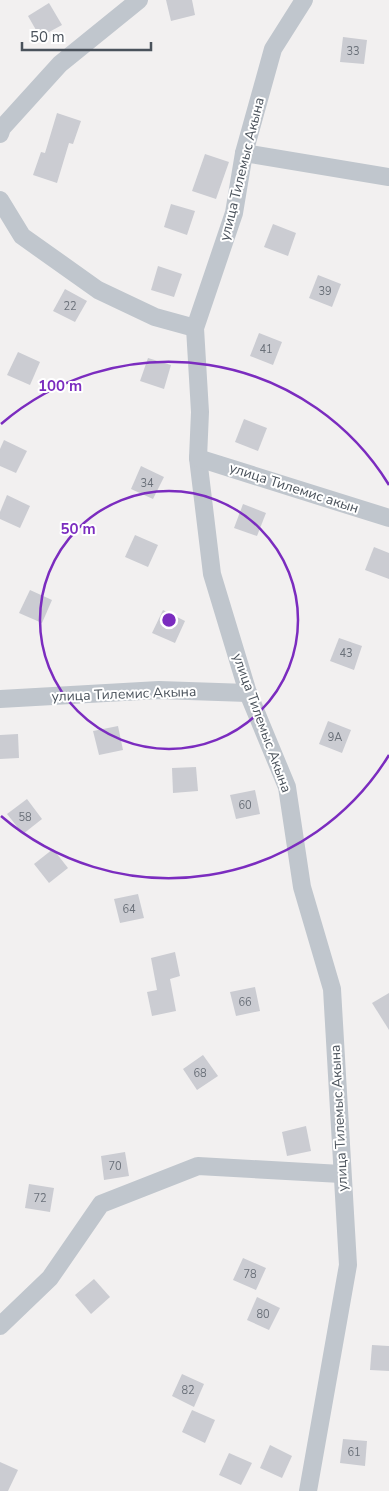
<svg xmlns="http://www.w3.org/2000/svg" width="389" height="1491" viewBox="0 0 389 1491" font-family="'Nunito Sans',sans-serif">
<rect width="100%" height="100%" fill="#f2f0f0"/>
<g fill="#cbccd2">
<polygon points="166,0 192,0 195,15 171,21"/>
<polygon points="49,3 62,25 40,37 28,16"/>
<polygon points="343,37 367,40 364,64 340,62"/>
<polygon points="57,113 81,121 73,144 69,143 57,183 33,175 41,152 45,153"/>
<polygon points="205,154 229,162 216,199 192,191"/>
<polygon points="171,204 195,211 187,235 164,227"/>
<polygon points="273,224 296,233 288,256 264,247"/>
<polygon points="158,266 182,274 174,297 151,290"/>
<polygon points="318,275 341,284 332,307 309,298"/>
<polygon points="65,289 87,301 75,322 53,311"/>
<polygon points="259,333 282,342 273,365 250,356"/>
<polygon points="18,352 40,362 30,385 7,375"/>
<polygon points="148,358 171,365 164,389 140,381"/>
<polygon points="244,419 267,428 258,451 235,442"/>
<polygon points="4,440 27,451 16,473 0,466 0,449"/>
<polygon points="141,466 164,477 153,499 131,489"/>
<polygon points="7,495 30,506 20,528 0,519 0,512"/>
<polygon points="243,504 266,513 257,536 234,528"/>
<polygon points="135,535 158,545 148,567 125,557"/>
<polygon points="374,547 389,553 389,579 365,570"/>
<polygon points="30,590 52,600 42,623 19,613"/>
<polygon points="163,610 185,621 175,643 152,633"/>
<polygon points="339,638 362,646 354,670 330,661"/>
<polygon points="328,721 351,730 342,753 319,744"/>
<polygon points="118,726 123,750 99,755 93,731"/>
<polygon points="18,734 19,758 0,759 0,735"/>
<polygon points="196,767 198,791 173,793 172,768"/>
<polygon points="255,790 260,814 236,819 230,795"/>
<polygon points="27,799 42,819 23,834 7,814"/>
<polygon points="53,849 68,868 49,883 34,864"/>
<polygon points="138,894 144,918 120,923 114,899"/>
<polygon points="175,952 180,976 170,979 176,1011 152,1016 147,992 157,990 151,958"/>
<polygon points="255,987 260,1011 236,1016 230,992"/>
<polygon points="389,993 389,1030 372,1003"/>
<polygon points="203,1055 218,1076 197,1090 183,1069"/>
<polygon points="306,1126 311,1151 287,1156 282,1132"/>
<polygon points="125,1152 129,1176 104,1180 101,1156"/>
<polygon points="29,1184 54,1188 50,1212 25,1208"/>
<polygon points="243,1258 266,1268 256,1290 233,1280"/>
<polygon points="94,1279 110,1297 91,1314 75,1295"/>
<polygon points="257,1297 280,1308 269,1330 247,1320"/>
<polygon points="372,1345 389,1346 389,1371 370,1370"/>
<polygon points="182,1374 204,1384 194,1407 172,1396"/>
<polygon points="192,1410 215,1420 205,1443 182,1432"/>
<polygon points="343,1439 367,1441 365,1466 340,1463"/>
<polygon points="270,1445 292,1456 282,1478 260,1468"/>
<polygon points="229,1453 252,1463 241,1485 219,1475"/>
<polygon points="0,1462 18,1470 8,1491 0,1491"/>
</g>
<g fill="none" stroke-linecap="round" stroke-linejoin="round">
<g stroke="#c0c6cd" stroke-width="18">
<polyline points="304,0 273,49 244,153 234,213 195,328 200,412 198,458 212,574 248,693 287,787 302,887 332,989 348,1265 308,1491"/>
<polyline points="0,134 2,128 60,64 139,0"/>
<polyline points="244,153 389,177"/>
<polyline points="0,200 22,236 98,290 155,317 195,328"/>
<polyline points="198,458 389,518"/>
<polyline points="0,699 159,690 248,693"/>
<polyline points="0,1326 50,1278 101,1204 198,1166 341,1174"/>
</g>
</g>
<g fill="none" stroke="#7b2cbf" stroke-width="2.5">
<circle cx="169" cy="620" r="129"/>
<path d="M389 755A258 258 0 0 1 1 816M1 424A258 258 0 0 1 389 485"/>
</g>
<g text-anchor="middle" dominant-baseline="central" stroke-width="4" stroke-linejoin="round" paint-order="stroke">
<g font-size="11" fill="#6a7079">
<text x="353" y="51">33</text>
<text x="325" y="291">39</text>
<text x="70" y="306">22</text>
<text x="266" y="349">41</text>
<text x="147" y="483">34</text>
<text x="346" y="653">43</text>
<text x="335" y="737">9А</text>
<text x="245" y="805">60</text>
<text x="25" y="817">58</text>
<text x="129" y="909">64</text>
<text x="245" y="1002">66</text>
<text x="200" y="1073">68</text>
<text x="115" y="1166">70</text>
<text x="40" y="1198">72</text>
<text x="250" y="1274">78</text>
<text x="263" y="1314">80</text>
<text x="188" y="1390">82</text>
<text x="354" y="1452">61</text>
</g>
<g font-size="14" fill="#4a525b" stroke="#fff">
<text transform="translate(242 169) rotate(-76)">улица Тилемыс Акына</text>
<text transform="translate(294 488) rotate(18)">улица Тилемис акын</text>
<text transform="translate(124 694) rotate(-2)">улица Тилемис Акына</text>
<text transform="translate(262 723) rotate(70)">улица Тилемыс Акына</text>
<text transform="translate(339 1118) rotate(-93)">улица Тилемыс Акына</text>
</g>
</g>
<circle cx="169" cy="620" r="8" fill="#7b2cbf" stroke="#fff" stroke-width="2.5"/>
<g font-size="15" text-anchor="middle" font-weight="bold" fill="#7b2cbf" stroke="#fff" stroke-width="4" stroke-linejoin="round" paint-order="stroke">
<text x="60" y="391">100 m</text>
<text x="78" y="534">50 m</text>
</g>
<path d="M22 42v8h129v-8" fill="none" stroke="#4a525b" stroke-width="2.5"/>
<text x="30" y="42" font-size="15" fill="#4a525b" stroke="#ffffff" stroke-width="4" paint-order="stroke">50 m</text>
</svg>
